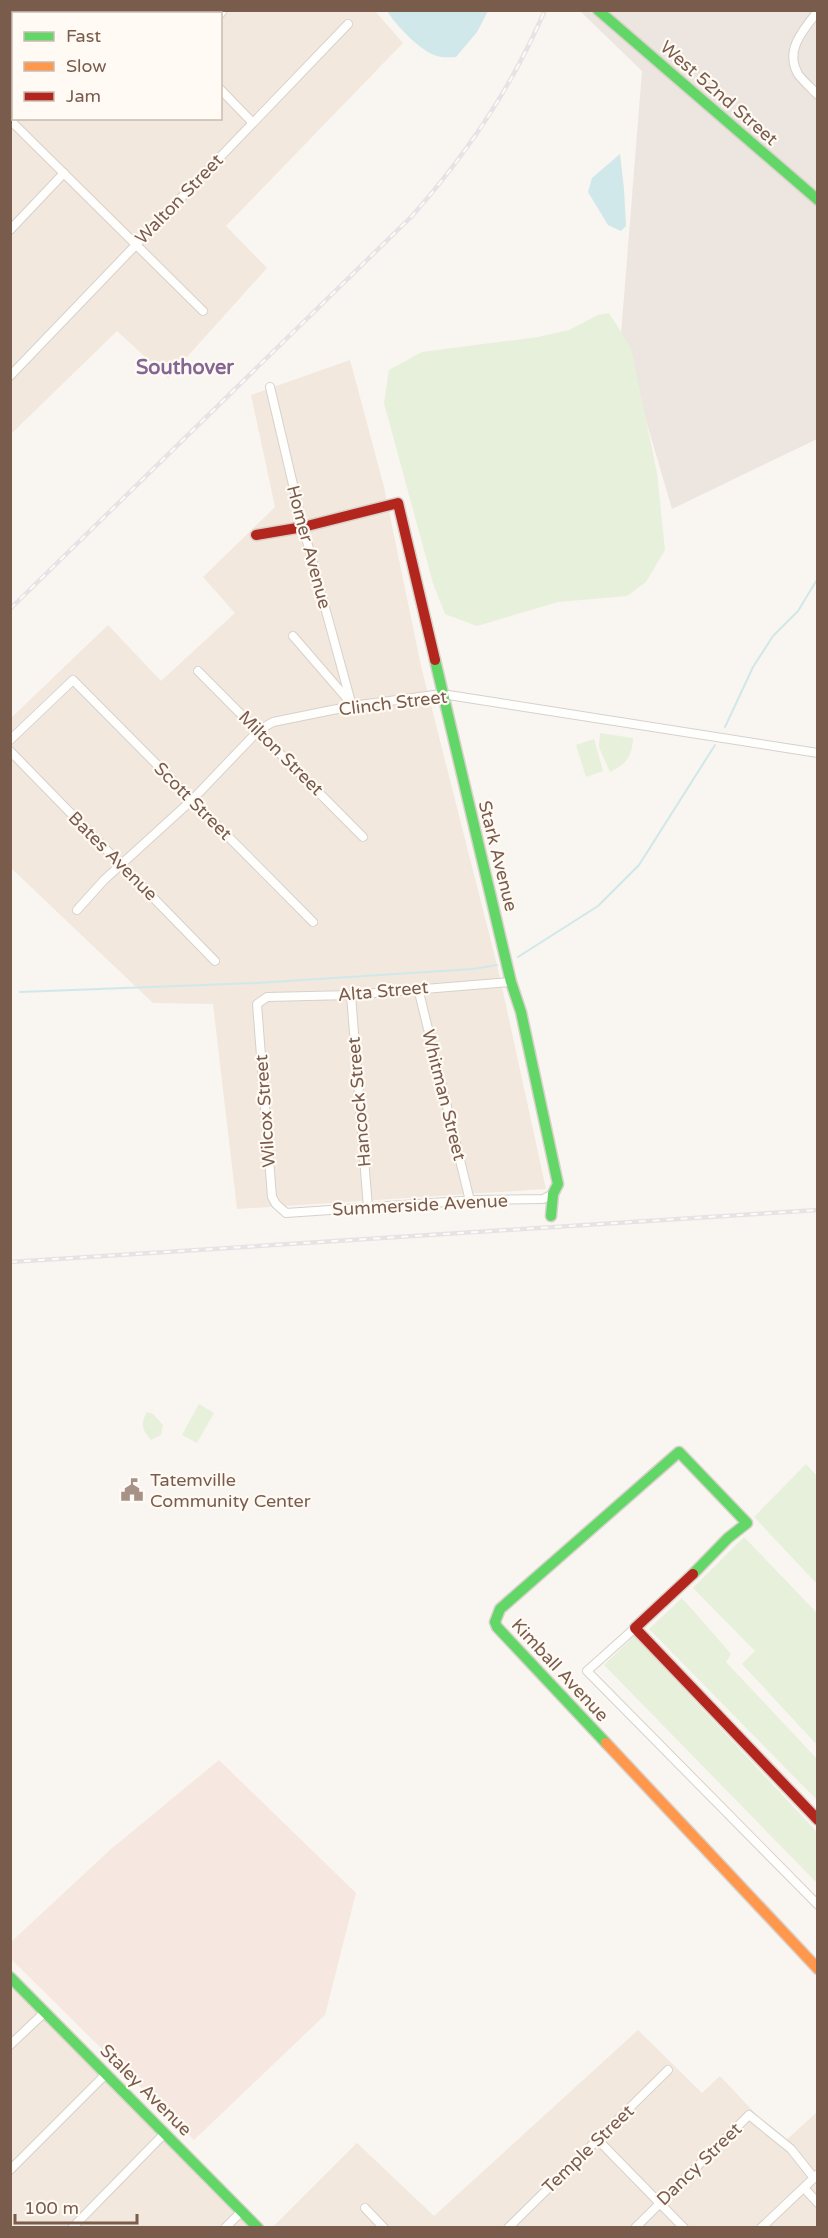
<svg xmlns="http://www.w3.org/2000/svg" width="828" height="2238" viewBox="0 0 828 2238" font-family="'Varela Round',sans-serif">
<rect width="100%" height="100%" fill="#f9f5f0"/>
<g fill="#f2e8de" fill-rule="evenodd">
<path d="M11 11H375L403 43 226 226 267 268 168 378 117 331 11 434ZM14 14H220V118H14Z"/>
<polygon points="350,360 384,487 421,666 498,969 546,1189 237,1209 213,1004 153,1003 11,868 10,719 108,625 161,681 235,613 203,577 275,507 251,395"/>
<polygon points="10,1984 95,2070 250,2227 11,2227"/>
<polygon points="638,2030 702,2093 720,2076 783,2143 817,2112 817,2227 272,2228 357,2143 434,2216"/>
</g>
<polygon fill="#f6e8e1" points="219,1760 356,1893 325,2015 194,2140 11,1959 11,1942 111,1849"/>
<polygon fill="#ede5e0" points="580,11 817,11 817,439 672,509 621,335 642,71"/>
<g fill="#e7f0db">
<polygon points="609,313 631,348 657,473 665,550 646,582 627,596 558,602 477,626 445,614 433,583 384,403 389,370 422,352 538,337 569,330 598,315"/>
<path d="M600 733 633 738C632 757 626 764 610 772L599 747Z"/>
<polygon points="594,739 603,771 586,777 576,745"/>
<polygon points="199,1404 214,1413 197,1443 182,1435"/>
<path d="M147 1412 153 1414 163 1425 161 1435 151 1440C142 1430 140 1424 147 1412Z"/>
<polygon points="806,1464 817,1476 817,1584 754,1517"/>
<polygon points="744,1537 817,1613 817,1745 742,1664 755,1651 693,1588"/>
<polygon points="682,1598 731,1654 726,1662 817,1759 817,1800 649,1629"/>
<polygon points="634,1636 817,1832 817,1883 604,1665"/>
</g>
<g fill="#d0e8ea">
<path d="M387 11H488L477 32 456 57C450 57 442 58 437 56 420 51 396 25 387 11Z"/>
<polygon points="620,154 624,189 626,226 621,231 608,225 588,192 592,178"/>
</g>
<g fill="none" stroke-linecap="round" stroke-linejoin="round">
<g stroke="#d0e8ea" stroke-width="2">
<polyline points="725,727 753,667 773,636 798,611 818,578"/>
<polyline points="518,957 598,906 639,865 715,745"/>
<polyline points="20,992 256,983 473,969 497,965"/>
</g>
<g stroke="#d7d1cb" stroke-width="10">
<g id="street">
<polyline points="139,10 142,14"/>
<path d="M818 11C804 29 784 50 798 74 803 81 811 88 818 95"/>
<polyline points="220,14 223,10"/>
<polyline points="220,89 252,122"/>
<polyline points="10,120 203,311"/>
<polyline points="10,230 64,173"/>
<polyline points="10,376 348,24"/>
<polyline points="270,387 303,527 352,706"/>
<polyline points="293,636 350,702"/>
<polyline points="198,671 363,837"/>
<polyline points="10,740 73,680 313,922"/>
<polyline points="10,751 215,961"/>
<polyline points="77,910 104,880 192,800 259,730 273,722 352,706 442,694 818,753"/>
<polyline points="511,982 351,995 267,997 257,1004 272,1197 276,1204 286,1213 476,1200 543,1199 553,1194"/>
<polyline points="418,988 470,1201"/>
<polyline points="351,995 368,1208"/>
<polyline points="635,1628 587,1671 818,1905"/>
<polyline points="10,2045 45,2012"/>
<polyline points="598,2140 684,2228"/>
<polyline points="10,2170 106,2074"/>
<polyline points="804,2188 818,2203"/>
<polyline points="365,2208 384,2228"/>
<polyline points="72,2228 165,2133"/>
<polyline points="225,2228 242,2211"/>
<polyline points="508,2228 668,2070"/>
<polyline points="635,2228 749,2115 791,2149 814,2178"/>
<polyline points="761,2228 817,2175"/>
</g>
</g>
<g stroke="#d9d2cb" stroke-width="13">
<g id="fast">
<polyline points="598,10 818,200"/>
<polyline points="435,660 511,982 521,1012 558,1184 553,1194 551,1216"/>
<polyline points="606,1743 497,1627 495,1622 500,1609 679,1452 747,1523 728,1538 693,1574"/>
<polyline points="10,1977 258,2228"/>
</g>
</g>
<g stroke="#d9d2cb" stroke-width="13">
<polyline id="slow" points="606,1743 818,1969"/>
</g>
<g stroke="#d9d2cb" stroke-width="13">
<g id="jam">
<polyline points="256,535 303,527 398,503 435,660"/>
<polyline points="693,1574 635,1628 818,1820"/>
</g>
</g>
<use href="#street" stroke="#fefefd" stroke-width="8"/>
<use href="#fast" stroke="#63d668" stroke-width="10"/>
<use href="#slow" stroke="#ff974d" stroke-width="10"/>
<use href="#jam" stroke="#b3261e" stroke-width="10"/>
<g stroke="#e6e3e7" stroke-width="4.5">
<g id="rail">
<path d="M10 609 412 216C467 154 512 87 545 10"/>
<polyline points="10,1262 818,1210"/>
</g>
</g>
<use href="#rail" stroke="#fffaf3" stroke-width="2" stroke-dasharray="7" stroke-linecap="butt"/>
</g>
<defs>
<g id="civic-bare" transform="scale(1.8)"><path d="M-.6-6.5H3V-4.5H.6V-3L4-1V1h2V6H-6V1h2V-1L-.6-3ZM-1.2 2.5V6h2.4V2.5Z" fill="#a69286" stroke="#fffaf3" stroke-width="2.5" paint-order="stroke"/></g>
</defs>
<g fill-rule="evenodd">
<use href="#civic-bare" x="132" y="1490"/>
</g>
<g text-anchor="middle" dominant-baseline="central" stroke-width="4.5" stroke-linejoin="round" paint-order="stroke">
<g font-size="18" fill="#7a5c4d" stroke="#fffaf3">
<text transform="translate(719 93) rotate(41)">West 52nd Street</text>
<text transform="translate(179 199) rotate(-46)">Walton Street</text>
<text transform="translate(309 547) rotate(75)">Homer Avenue</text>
<text transform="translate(393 703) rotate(-7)">Clinch Street</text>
<text transform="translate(281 753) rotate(45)">Milton Street</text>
<text transform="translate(193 801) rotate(45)">Scott Street</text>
<text transform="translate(113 856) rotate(45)">Bates Avenue</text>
<text transform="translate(498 856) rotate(76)">Stark Avenue</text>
<text transform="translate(383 991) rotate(-5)">Alta Street</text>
<text transform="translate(444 1095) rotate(76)">Whitman Street</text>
<text transform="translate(359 1102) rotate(-95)">Hancock Street</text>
<text transform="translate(265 1111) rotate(-94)">Wilcox Street</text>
<text transform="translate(420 1205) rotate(-3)">Summerside Avenue</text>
<text transform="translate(560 1670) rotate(47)">Kimball Avenue</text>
<text transform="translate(146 2090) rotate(45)">Staley Avenue</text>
<text transform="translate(588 2149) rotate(-44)">Temple Street</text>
<text transform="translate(699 2164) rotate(-44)">Dancy Street</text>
</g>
<g font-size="18" fill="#7a5c4d" stroke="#fffaf3" text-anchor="start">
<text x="150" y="1480">Tatemville<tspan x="150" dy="21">Community Center</tspan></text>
</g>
<g font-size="20" font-weight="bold" fill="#846695" stroke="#fffaf3">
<text x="185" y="368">Southover</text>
</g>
</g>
<rect width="828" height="2238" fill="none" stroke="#7a5c4d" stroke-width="24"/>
<rect x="12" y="12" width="210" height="108" fill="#fffaf3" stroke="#cabbb1" stroke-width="1.5"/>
<rect x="24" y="32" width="30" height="9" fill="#63d668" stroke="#cabbb1" stroke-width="1.5"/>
<text x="66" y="42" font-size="18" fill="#7a5c4d">Fast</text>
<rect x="24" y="62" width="30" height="9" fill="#ff974d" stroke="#cabbb1" stroke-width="1.5"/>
<text x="66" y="72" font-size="18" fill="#7a5c4d">Slow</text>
<rect x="24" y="92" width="30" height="9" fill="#b3261e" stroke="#cabbb1" stroke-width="1.5"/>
<text x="66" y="102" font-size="18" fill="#7a5c4d">Jam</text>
<path d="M15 2214v9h122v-9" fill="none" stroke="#7a5c4d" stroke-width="3"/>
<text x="24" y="2214" font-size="18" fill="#7a5c4d" stroke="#fffaf3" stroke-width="4.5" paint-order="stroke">100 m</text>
</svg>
